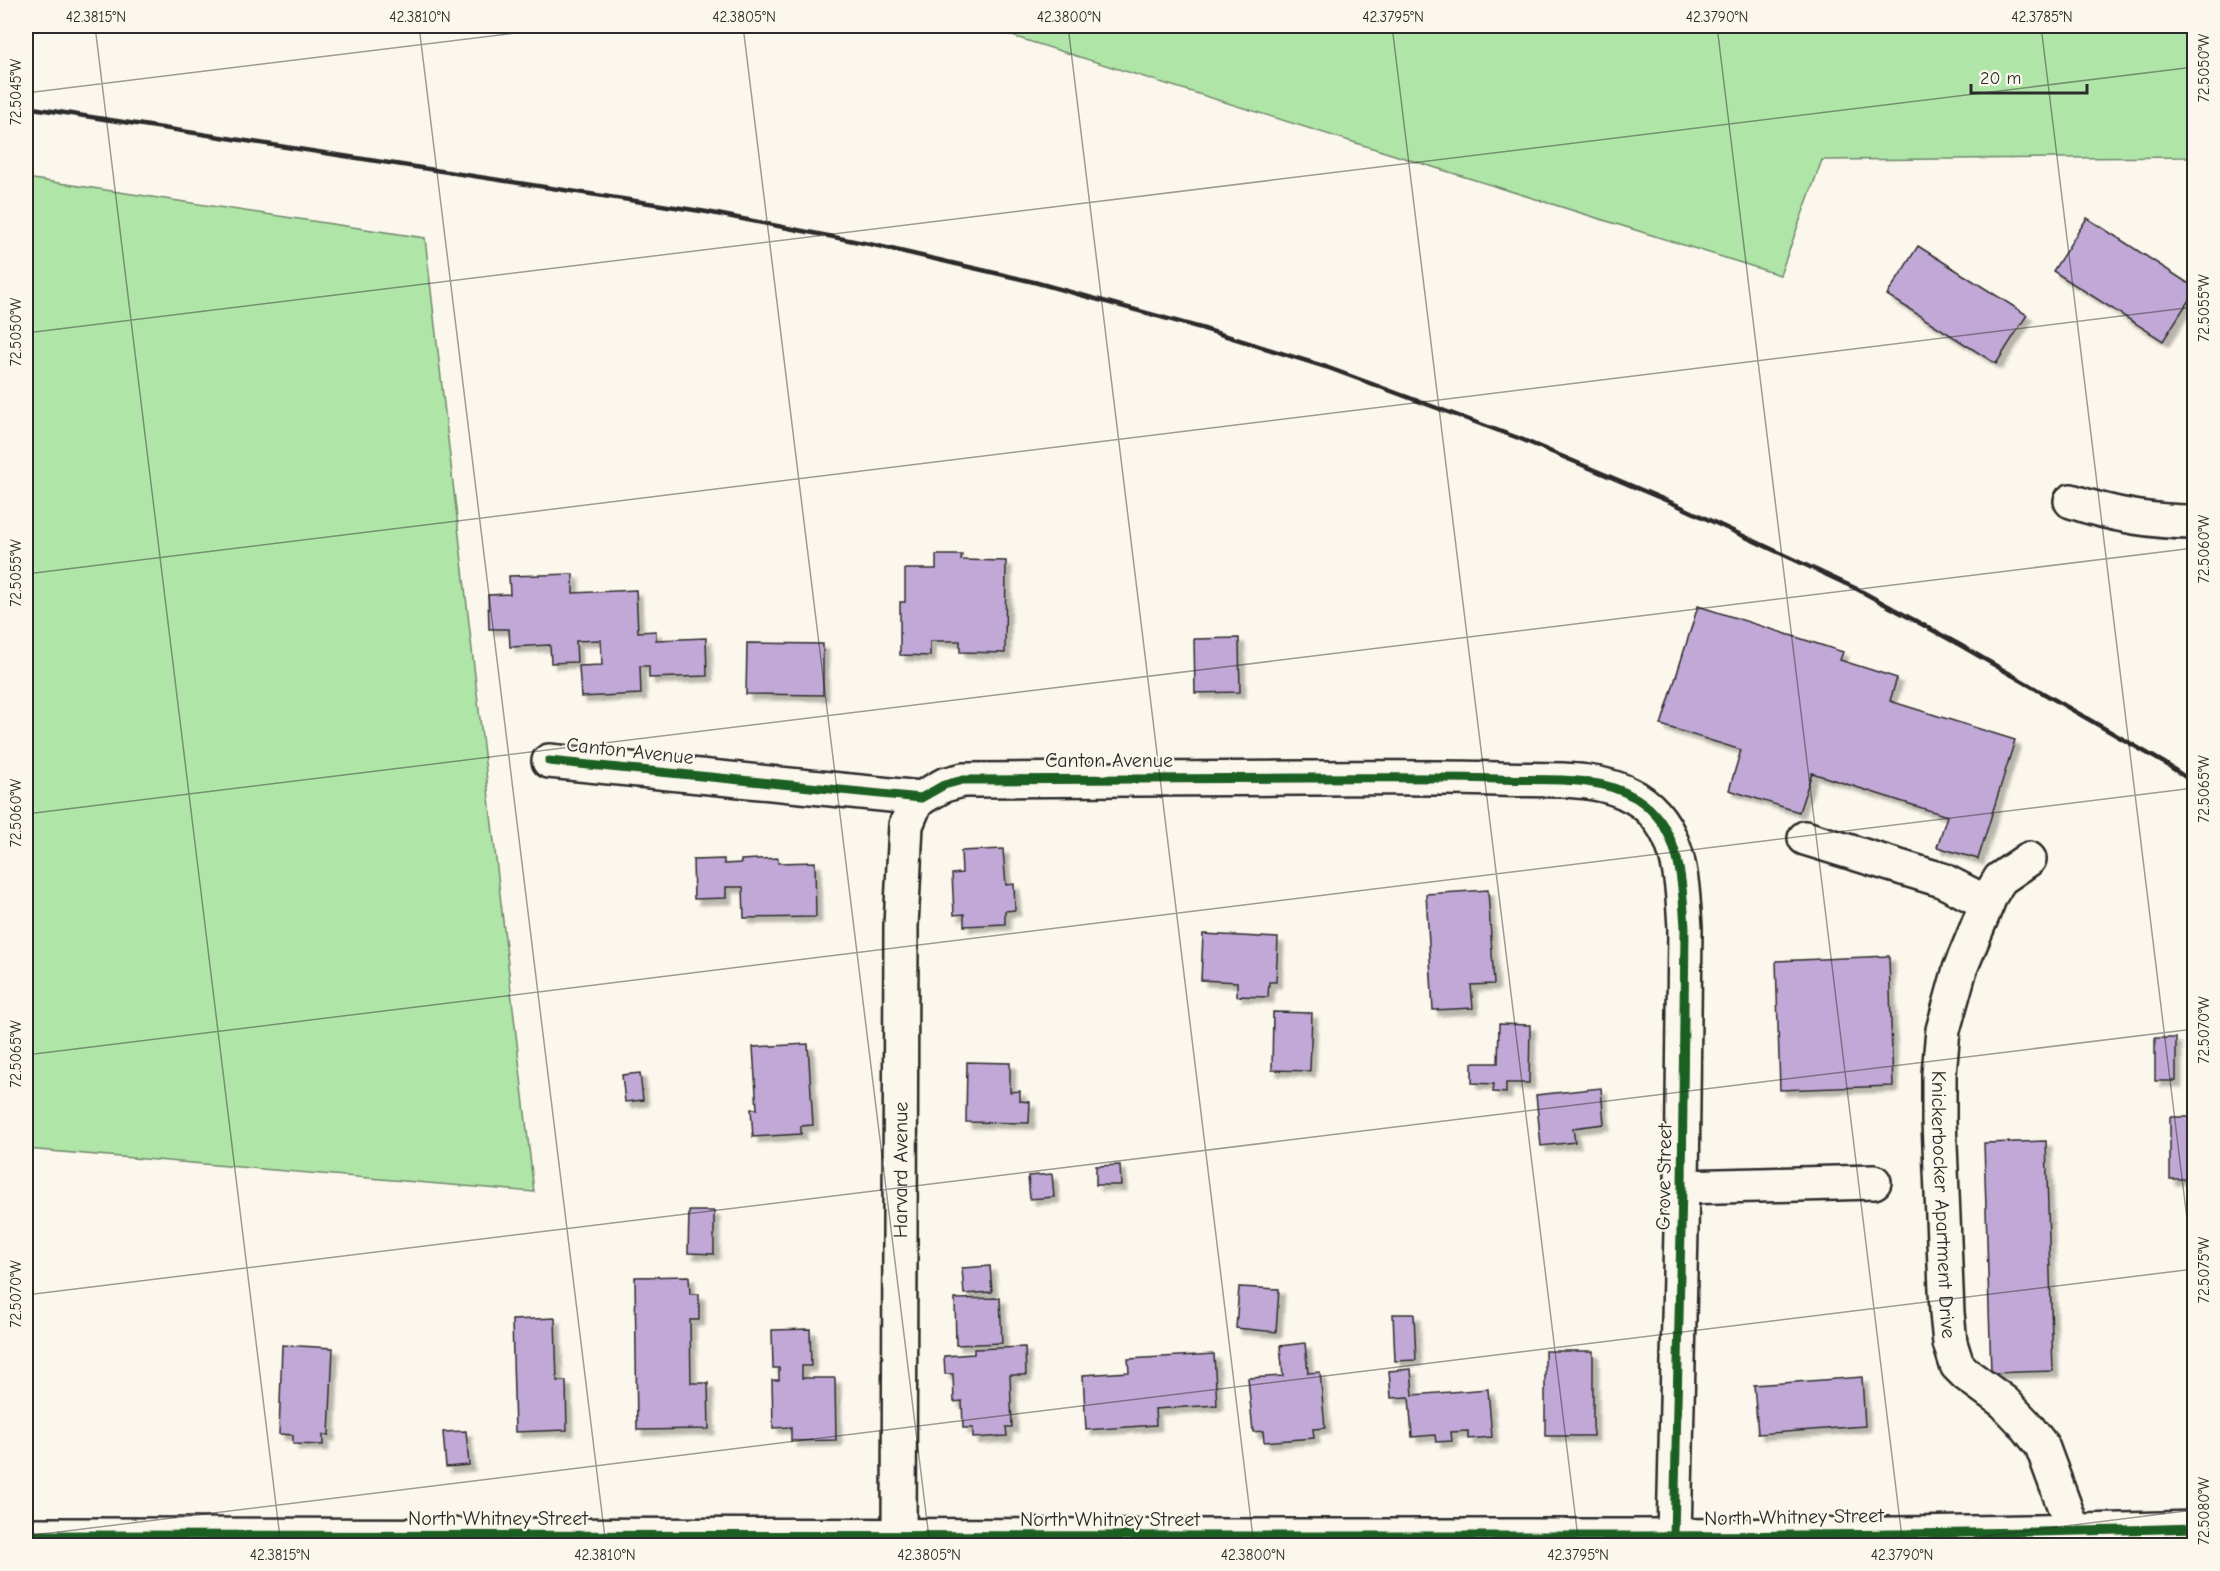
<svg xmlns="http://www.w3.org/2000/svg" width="2220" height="1571" viewBox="0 0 2220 1571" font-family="'Comic Neue',sans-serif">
<defs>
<filter id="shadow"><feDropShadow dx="5.5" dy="5.5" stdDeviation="1.5" flood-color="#0004"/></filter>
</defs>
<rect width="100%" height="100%" fill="#fbf7ec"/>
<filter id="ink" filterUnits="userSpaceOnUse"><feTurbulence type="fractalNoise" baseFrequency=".0167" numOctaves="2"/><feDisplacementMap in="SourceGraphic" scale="12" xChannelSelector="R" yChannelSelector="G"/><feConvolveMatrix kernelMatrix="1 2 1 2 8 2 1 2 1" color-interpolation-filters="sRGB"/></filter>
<g filter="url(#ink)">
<g fill="#b0e5a8" stroke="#6e886a" stroke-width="1.5">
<polygon points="980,26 2194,26 2194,157 1822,160 1780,275"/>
<polygon points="26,178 425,238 534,1192 26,1149"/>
</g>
<g fill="#c1a8d6" stroke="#2b2b2b" stroke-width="1.5" filter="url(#shadow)">
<polygon points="2087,218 2194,287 2194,292 2163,341 2053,271"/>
<polygon points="1918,246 2027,315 1996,364 1887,295"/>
<polygon points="936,555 962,555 961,560 1006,561 1005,653 960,652 960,641 930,641 930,656 900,655 900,602 905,602 905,569 936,569"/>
<polygon points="573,574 573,593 636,590 638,632 656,631 656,640 706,638 707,676 649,678 649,666 640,666 641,694 581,697 579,666 602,665 601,640 576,641 577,662 551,663 550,645 510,647 509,629 489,629 488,595 510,594 509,576"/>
<polygon points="1698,606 1843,652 1840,660 1897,678 1890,701 2015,740 1978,859 1937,847 1947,816 1812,773 1799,812 1729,790 1741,750 1661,725"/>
<polygon points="1239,638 1240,692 1195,693 1194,639"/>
<polygon points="747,643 823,644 823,695 746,694"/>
<polygon points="1003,849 1006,885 1014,884 1015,910 1005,911 1005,924 964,926 964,914 954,915 952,874 962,873 961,851"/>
<polygon points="778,858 778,863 815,862 816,917 744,918 743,887 726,887 726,898 694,899 693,860 724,859 724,864 741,863 741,860"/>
<polygon points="1488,890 1494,984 1471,985 1473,1008 1433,1010 1426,894"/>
<polygon points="1203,934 1278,938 1276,982 1269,982 1268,997 1237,996 1237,982 1201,980"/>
<polygon points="1889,956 1893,1086 1780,1090 1776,961"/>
<polygon points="1273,1012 1312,1013 1310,1071 1272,1070"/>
<polygon points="1499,1024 1530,1025 1529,1083 1506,1083 1506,1093 1493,1092 1494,1084 1472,1083 1472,1063 1498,1063"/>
<rect x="2155" y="1038" width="21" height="43"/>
<polygon points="808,1044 813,1125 801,1126 801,1134 753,1137 751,1109 757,1109 753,1047"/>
<polygon points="967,1062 1010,1063 1010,1092 1020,1091 1020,1101 1030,1102 1029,1123 966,1122"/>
<polygon points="640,1073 643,1100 625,1102 622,1075"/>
<polygon points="1601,1088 1604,1124 1573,1128 1575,1142 1541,1146 1536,1095"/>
<rect x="2170" y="1117" width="24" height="62"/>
<polygon points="2046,1141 2053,1371 1991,1373 1984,1143"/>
<polygon points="1120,1165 1121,1185 1096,1185 1096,1166"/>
<polygon points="1052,1174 1054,1197 1030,1199 1028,1176"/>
<polygon points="689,1211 714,1211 714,1254 688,1253"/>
<polygon points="990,1266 992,1292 964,1294 962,1268"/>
<polygon points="689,1276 690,1294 699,1294 699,1320 690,1320 691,1383 708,1383 709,1429 637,1430 635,1277"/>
<polygon points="1239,1287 1279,1289 1276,1332 1236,1328"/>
<polygon points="1000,1298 1002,1343 956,1345 955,1299"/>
<polygon points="1393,1314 1414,1314 1416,1360 1395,1361"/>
<polygon points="555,1318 557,1381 566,1381 567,1430 515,1432 512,1320"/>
<polygon points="810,1329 811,1366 802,1366 802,1378 835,1378 836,1440 791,1441 791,1427 773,1428 772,1380 779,1380 779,1368 773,1368 772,1330"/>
<polygon points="1305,1343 1308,1373 1320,1372 1325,1428 1313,1429 1314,1438 1264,1442 1263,1431 1253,1432 1248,1378 1283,1376 1280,1346"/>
<polygon points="282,1345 333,1348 329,1435 323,1435 323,1445 293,1444 293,1435 279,1434"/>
<polygon points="1025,1347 1026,1375 1010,1375 1012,1427 1006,1427 1007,1436 973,1438 973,1428 963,1428 962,1401 954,1402 953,1374 945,1374 944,1356 974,1354 974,1349"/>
<rect x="1545" y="1351" width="48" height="85"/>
<polygon points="1214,1354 1217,1405 1155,1409 1156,1425 1086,1430 1083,1375 1129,1372 1128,1359"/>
<polygon points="1411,1369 1413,1395 1488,1389 1492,1437 1468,1439 1468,1431 1451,1432 1452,1441 1436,1442 1435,1435 1412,1437 1409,1397 1391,1398 1389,1371"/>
<polygon points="1862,1377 1865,1426 1758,1434 1754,1385"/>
<polygon points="466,1431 469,1465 446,1467 443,1432"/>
</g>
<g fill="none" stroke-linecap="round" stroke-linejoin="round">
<g stroke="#2b2b2b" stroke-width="38">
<g id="minor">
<path d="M2071 501C2112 515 2151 522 2194 522"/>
<path d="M549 761 921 798 944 785 963 780C1078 780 1193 778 1308 778 1372 778 1435 777 1498 779 1542 781 1597 774 1636 798 1681 826 1682 881 1685 928L1682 1187 1674 1536"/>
<polyline points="1805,838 1942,880 1987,903"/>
<path id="s1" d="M2029 859 2000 879 1991 894 1960 969 1943 1030 1939 1074V1121L1947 1313 1950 1343 1957 1365 1967 1375 2004 1402 2025 1424 2042 1446 2079 1546"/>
<polyline points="1682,1187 1874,1182"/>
<path d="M26 1535C458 1536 890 1537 1323 1536 1613 1536 1904 1537 2194 1528"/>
<path id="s2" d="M899 1546 901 926 906 825 915 804 921 798"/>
</g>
</g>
<use href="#minor" stroke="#fbf7ec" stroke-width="33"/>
<polyline stroke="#2b2b2b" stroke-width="4.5" points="26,107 707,212 874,245 1034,282 1201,328 1326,367 1521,439 1677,505 1857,589 1960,645 2166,764 2194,783"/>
<g stroke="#fbf7ec" stroke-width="13">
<g id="cycleway">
<path d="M549 761 921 798 944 785 963 780C1078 780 1193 778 1308 778 1372 778 1435 777 1498 779 1542 781 1597 774 1636 798 1681 826 1682 881 1685 928L1682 1187 1674 1536"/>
<path d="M26 1535C458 1536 890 1537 1323 1536 1613 1536 1904 1537 2194 1528"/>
</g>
</g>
<use href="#cycleway" stroke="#1b5e20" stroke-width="9"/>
</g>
</g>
<path fill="none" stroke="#2b2b2b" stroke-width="1.5" stroke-opacity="0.45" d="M95 26 281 1546M419 26 606 1546M743 26 930 1546M1068 26 1254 1546M1392 26 1579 1546M1717 26 1903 1546M2041 26 2194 1276M26 93 573 26M26 333 2194 67M26 574 2194 307M26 814 2194 548M26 1055 2194 788M26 1295 2194 1029M26 1536 2194 1269M1905 1546 2194 1510"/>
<g text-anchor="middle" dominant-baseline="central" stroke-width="4.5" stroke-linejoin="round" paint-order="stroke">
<g font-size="20" fill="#2b2b2b" stroke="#fbf7ec">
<text transform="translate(630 751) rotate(6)">Canton Avenue</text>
<text x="1109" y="760">Canton Avenue</text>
<text stroke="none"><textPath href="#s2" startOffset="376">Harvard Avenue</textPath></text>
<text transform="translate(1664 1177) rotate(-89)">Grove Street</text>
<text stroke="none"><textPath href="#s1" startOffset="372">Knickerbocker Apartment Drive</textPath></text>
<text transform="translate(1794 1517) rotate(-1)">North Whitney Street</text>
<text x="498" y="1518">North Whitney Street</text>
<text x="1110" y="1519">North Whitney Street</text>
</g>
</g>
<rect width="2220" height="1571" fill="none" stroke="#fbf7ec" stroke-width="66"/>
<path d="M1971 84v9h116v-9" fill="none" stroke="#2b2b2b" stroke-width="3"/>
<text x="1980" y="84" font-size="18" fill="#2b2b2b" stroke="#fbf7ec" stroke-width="4.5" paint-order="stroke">20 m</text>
<rect x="33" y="33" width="2154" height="1505" fill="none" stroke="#2b2b2b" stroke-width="2"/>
<g font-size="15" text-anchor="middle" fill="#2b2b2b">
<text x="96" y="22">42.3815°N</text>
<text x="420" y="22">42.3810°N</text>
<text x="744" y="22">42.3805°N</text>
<text x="1069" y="22">42.3800°N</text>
<text x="1393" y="22">42.3795°N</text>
<text x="1717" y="22">42.3790°N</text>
<text x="2042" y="22">42.3785°N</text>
<text transform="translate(2204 68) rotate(-90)" y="5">72.5050°W</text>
<text transform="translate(16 92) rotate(-90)" y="5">72.5045°W</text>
<text transform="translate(2204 308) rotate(-90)" y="5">72.5055°W</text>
<text transform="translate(16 332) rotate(-90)" y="5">72.5050°W</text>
<text transform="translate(2204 549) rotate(-90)" y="5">72.5060°W</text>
<text transform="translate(16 573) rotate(-90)" y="5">72.5055°W</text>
<text transform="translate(2204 789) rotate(-90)" y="5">72.5065°W</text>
<text transform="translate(16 813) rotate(-90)" y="5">72.5060°W</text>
<text transform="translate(2204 1030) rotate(-90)" y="5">72.5070°W</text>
<text transform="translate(16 1054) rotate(-90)" y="5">72.5065°W</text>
<text transform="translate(2204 1270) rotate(-90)" y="5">72.5075°W</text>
<text transform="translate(16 1294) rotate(-90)" y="5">72.5070°W</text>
<text transform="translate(2204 1511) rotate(-90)" y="5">72.5080°W</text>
<text x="280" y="1560">42.3815°N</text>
<text x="605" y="1560">42.3810°N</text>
<text x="929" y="1560">42.3805°N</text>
<text x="1253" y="1560">42.3800°N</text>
<text x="1578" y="1560">42.3795°N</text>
<text x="1902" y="1560">42.3790°N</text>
</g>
</svg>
